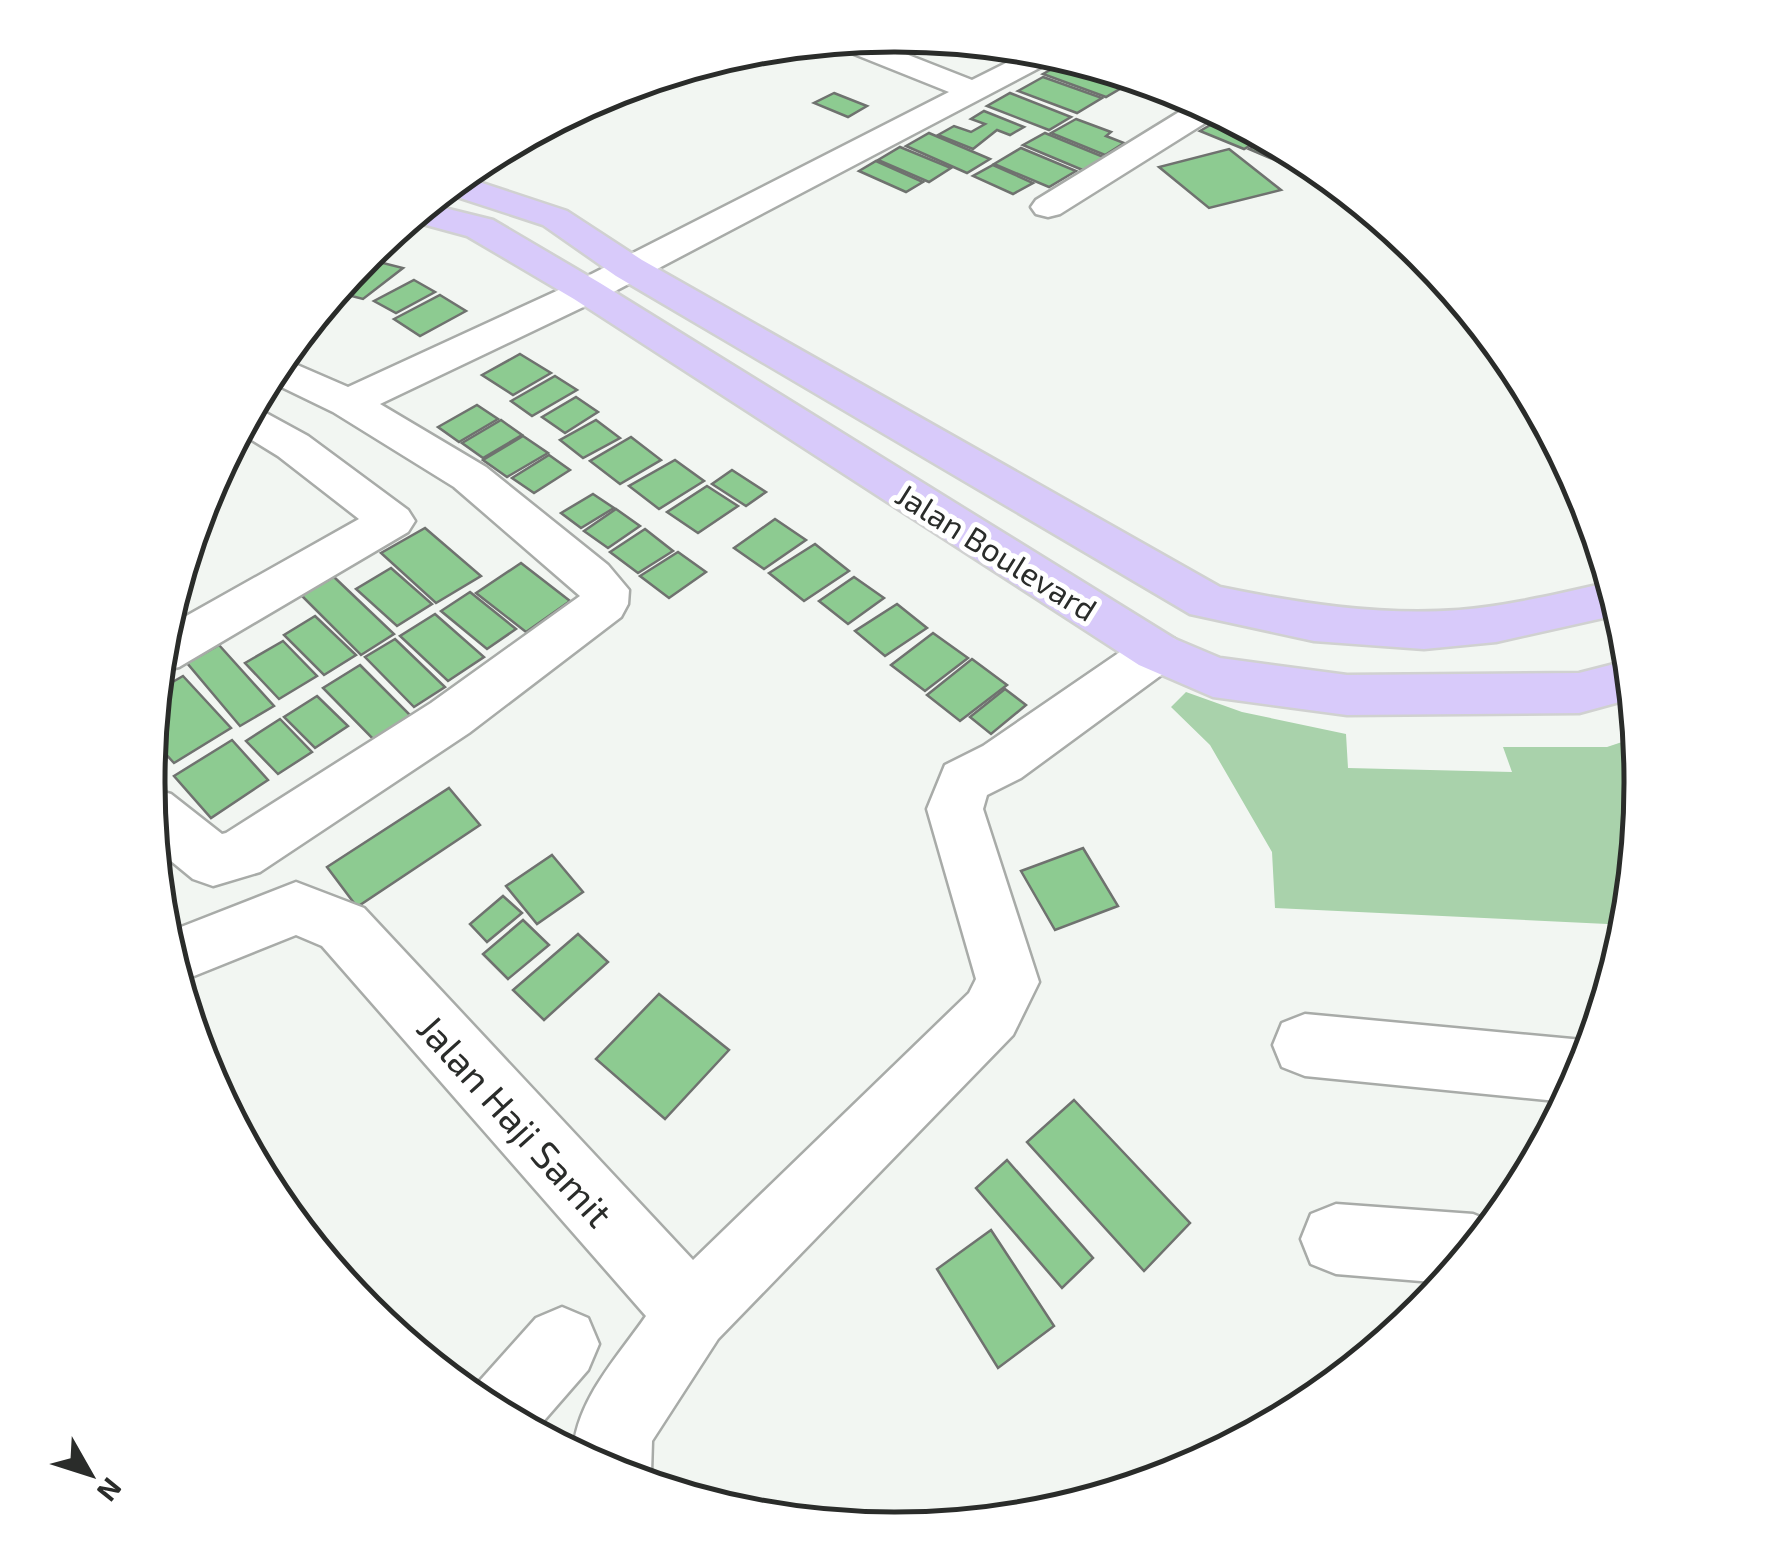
<svg xmlns="http://www.w3.org/2000/svg" width="1790" height="1564" viewBox="0 0 1790 1564" font-family="'Exo 2',sans-serif">
<rect width="100%" height="100%" fill="#f2f6f2"/>
<polygon fill="#a9d2ab" points="1186,692 1242,712 1346,734 1348,768 1512,772 1503,747 1607,747 1637,737 1642,783 1628,925 1275,908 1272,852 1210,745 1171,707"/>
<g fill="#8dcb91" stroke="#6f726f" stroke-width="2.5">
<polygon points="931,39 1003,46 983,57"/>
<polygon points="1061,64 1081,71 1087,67 1130,83 1106,97 1043,74"/>
<polygon points="1043,77 1102,98 1077,113 1018,91"/>
<polygon points="834,93 867,106 848,117 814,103"/>
<polygon points="1010,93 1071,117 1049,130 987,106"/>
<polygon points="984,111 1024,127 1010,135 997,130 973,149 938,135 954,126 971,132 985,124 971,119"/>
<polygon points="1226,116 1265,137 1244,149 1200,131"/>
<polygon points="1076,119 1111,132 1106,136 1124,143 1105,155 1051,133"/>
<polygon points="929,133 990,159 967,173 906,146"/>
<polygon points="1045,133 1106,158 1085,171 1023,145"/>
<polygon points="1268,138 1300,155 1284,164 1249,149"/>
<polygon points="900,147 951,168 929,182 878,160"/>
<polygon points="1021,148 1076,171 1049,187 994,164"/>
<polygon points="1229,149 1281,190 1209,208 1159,167"/>
<polygon points="876,161 923,182 906,192 859,171"/>
<polygon points="993,165 1033,183 1013,194 973,176"/>
<polygon points="371,260 403,268 363,299 336,292"/>
<polygon points="414,280 435,292 396,313 374,301"/>
<polygon points="440,295 466,311 420,336 394,319"/>
<polygon points="520,354 551,373 513,395 482,375"/>
<polygon points="555,376 577,390 532,416 511,401"/>
<polygon points="576,397 598,412 565,433 542,417"/>
<polygon points="477,405 498,419 459,442 438,427"/>
<polygon points="501,420 522,435 483,458 462,443"/>
<polygon points="596,420 620,438 583,458 560,440"/>
<polygon points="523,436 548,453 507,477 483,460"/>
<polygon points="631,437 661,460 620,484 590,461"/>
<polygon points="549,455 570,470 534,493 512,478"/>
<polygon points="675,460 704,481 659,509 629,486"/>
<polygon points="732,470 766,492 746,506 712,484"/>
<polygon points="707,486 738,506 698,533 667,512"/>
<polygon points="593,494 614,508 581,528 561,513"/>
<polygon points="616,509 640,526 608,548 584,531"/>
<polygon points="775,519 806,540 764,569 734,548"/>
<polygon points="425,528 481,576 436,603 381,553"/>
<polygon points="645,529 673,551 638,573 610,552"/>
<polygon points="815,544 849,571 804,601 769,573"/>
<polygon points="678,552 706,572 669,598 640,576"/>
<polygon points="521,563 570,601 526,632 476,593"/>
<polygon points="391,568 432,604 397,626 356,589"/>
<polygon points="334,577 394,634 361,655 301,595"/>
<polygon points="854,577 884,598 848,624 819,601"/>
<polygon points="470,592 516,629 487,649 441,611"/>
<polygon points="897,604 927,628 885,656 855,631"/>
<polygon points="435,614 484,657 448,681 400,636"/>
<polygon points="315,616 356,655 324,675 284,635"/>
<polygon points="933,633 968,658 925,691 891,665"/>
<polygon points="395,639 445,687 414,707 365,657"/>
<polygon points="283,641 317,676 279,699 245,663"/>
<polygon points="219,645 274,706 240,726 187,663"/>
<polygon points="972,659 1007,685 960,721 927,695"/>
<polygon points="360,665 412,717 375,741 323,688"/>
<polygon points="183,676 231,728 174,763 152,739 157,691"/>
<polygon points="1005,689 1026,705 991,734 970,717"/>
<polygon points="317,696 348,726 315,748 284,717"/>
<polygon points="280,719 312,752 278,774 246,741"/>
<polygon points="232,740 268,780 211,818 174,776"/>
<polygon points="449,788 480,825 357,907 327,867"/>
<polygon points="1083,848 1118,906 1055,930 1021,871"/>
<polygon points="552,855 583,892 537,924 506,886"/>
<polygon points="503,896 522,913 487,942 470,924"/>
<polygon points="523,920 549,945 508,979 483,954"/>
<polygon points="578,934 608,962 544,1020 513,990"/>
<polygon points="659,994 729,1050 665,1119 596,1059"/>
<polygon points="1074,1100 1190,1223 1144,1271 1027,1142"/>
<polygon points="1007,1160 1093,1258 1062,1288 976,1188"/>
<polygon points="991,1230 1054,1326 998,1368 937,1269"/>
</g>
<g fill="none" stroke-linecap="round" stroke-linejoin="round">
<g stroke="#a8aba8" stroke-width="5">
<g id="minor">
<polygon points="865,38 972,80 1034,49 1062,56 600,299 380,404 486,467 608,565 629,590 628,604 621,617 469,733 260,872 213,886 193,879 154,847 149,788 171,794 222,834 226,833 431,703 580,596 454,487 333,412 267,380 281,358 348,387 574,283 949,92 834,46 830,41"/>
<polygon points="810,43 807,51 777,56 763,48"/>
<polygon points="1197,101 1221,113 1060,214 1048,217 1036,214 1031,207 1036,200"/>
<polygon points="253,406 308,436 408,510 415,521 408,532 179,667 159,672 165,628 359,519 278,456 239,432"/>
<path d="M1157 633 1175 639 1182 652 1175 665 1021 778 987 795 983 809 1039 982 1013 1035 718 1339 652 1441 651 1473 646 1483 609 1472 573 1453C576 1400 617 1358 646 1316L322 946 296 935 179 982 163 929 181 927 296 882 364 908 693 1260 969 993 976 979 927 809 945 765 983 746 1139 639Z"/>
<polygon points="1305,1014 1583,1040 1592,1044 1567,1102 1305,1076 1282,1067 1273,1045 1282,1023"/>
<polygon points="1336,1204 1473,1214 1495,1223 1445,1283 1336,1274 1311,1264 1301,1239 1311,1214"/>
<polygon points="562,1307 588,1318 599,1344 588,1370 534,1432 468,1394 536,1318"/>
</g>
</g>
<g stroke="#d0d1d0" stroke-width="5">
<g id="major">
<path d="M461 176 567 211 642 260 1220 587C1298 603 1378 616 1459 610 1510 606 1561 593 1611 582L1621 614 1496 642 1424 649 1314 641 1190 614 616 276 543 225 442 192Z"/>
<polygon points="428,204 493,220 600,283 1175,639 1220,658 1347,675 1579,673 1630,660 1634,698 1579,713 1347,715 1213,697 1139,665 574,299 467,236 408,220"/>
</g>
</g>
<use href="#minor" fill="#fff" fill-rule="evenodd"/>
<use href="#major" fill="#d8cafa" fill-rule="evenodd"/>
</g>
<g text-anchor="middle" dominant-baseline="central" stroke-width="10" stroke-linejoin="round" paint-order="stroke">
<g font-size="32" fill="#2a2c2a" stroke="#fff">
<text transform="translate(997 551) rotate(32)">Jalan Boulevard</text>
</g>
<g font-size="38" fill="#2a2c2a" stroke="#fff">
<text transform="translate(516 1120) rotate(48)">Jalan Haji Samit</text>
</g>
</g>
<path d="M0 0H1790V1564H0ZM894 52H895A729 729 0 0 1 1624 781V783A729 729 0 0 1 895 1512H894A729 729 0 0 1 165 783V781A729 729 0 0 1 894 52Z" fill="#fff" fill-rule="evenodd"/>
<path fill="none" stroke="#2a2c2a" stroke-width="5" d="M894 52H895A729 729 0 0 1 1624 781V783A729 729 0 0 1 895 1512H894A729 729 0 0 1 165 783V781A729 729 0 0 1 894 52Z"/>
<g transform="translate(90 1474) rotate(129)" stroke="#ffffff" stroke-width="8" paint-order="stroke">
<path d="M0-8L18 38L0 25L-18 38Z" fill="#2a2c2a"/>
<text y="-15" font-size="28" font-weight="bold" text-anchor="middle" fill="#2a2c2a">N</text>
</g>
</svg>
